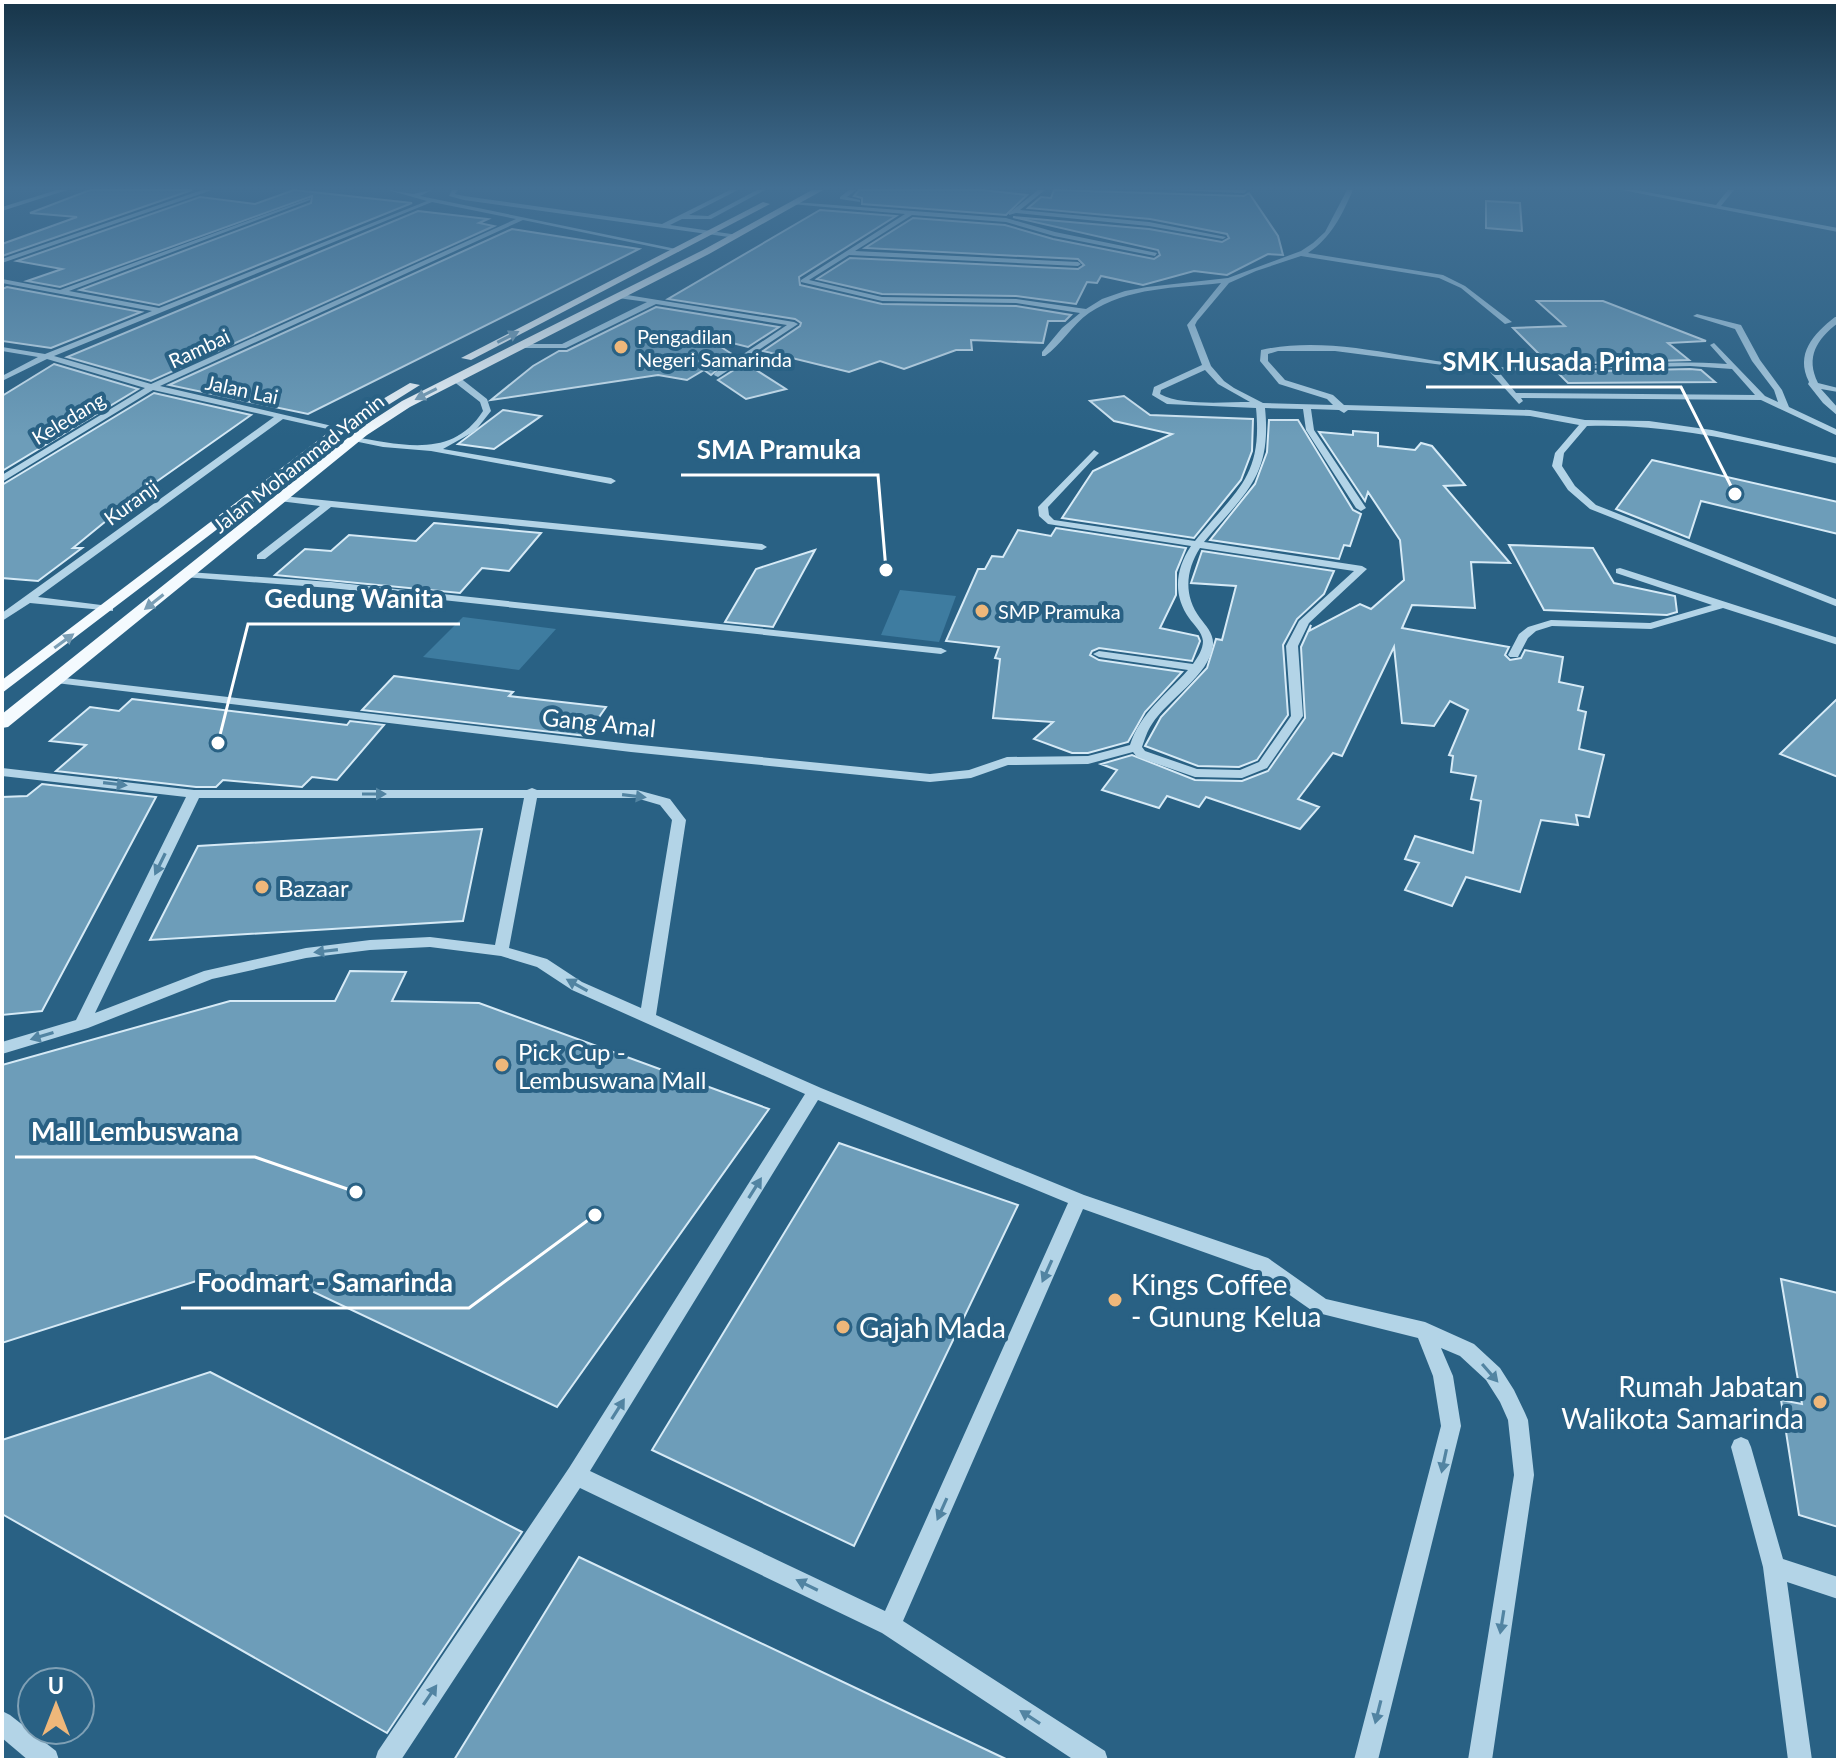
<svg xmlns="http://www.w3.org/2000/svg" width="1840" height="1762" viewBox="0 0 1840 1762" font-family="Lato,sans-serif">
<rect width="100%" height="100%" fill="#296184"/>
<g fill="#3e7ca0">
<polygon points="900,590 956,596 939,642 881,635"/>
<polygon points="463,617 556,629 519,670 423,657"/>
</g>
<g fill="#6d9db9" stroke="#d6eaf6" stroke-width="2">
<polygon points="90,190 192,190 2,256 2,244 77,217 30,213"/>
<polygon points="294,190 412,203 159,305 80,290 311,203 312,196 60,287 27,281 62,269 17,261 200,197 255,204"/>
<polygon points="859,190 983,190 1027,195 1006,215 862,204 862,198 854,196"/>
<polygon points="1054,190 1244,196 1249,193 1278,236 1283,255 1268,254 1227,275 1194,271 1143,285 1101,276 1097,283 1087,282 1076,304 1016,296 882,294 817,279 850,258 1078,269 1084,265 1078,259 865,248 913,218 1005,225 1053,239 1154,259 1160,255 1158,250 1013,217 1149,229 1222,242 1229,238 1227,234 1150,219 1028,208 1041,197 1051,198"/>
<polygon points="1486,201 1520,203 1522,231 1486,228"/>
<polygon points="820,210 896,216 799,277 800,285 882,304 1016,306 1071,315 1065,321 1048,321 1043,343 971,340 972,350 956,350 904,369 880,361 849,372 763,351 800,326 801,323 795,319 668,299"/>
<polygon points="418,211 488,219 479,223 494,226 151,381 67,357"/>
<polygon points="512,229 639,249 308,414 169,385"/>
<polygon points="7,287 141,312 51,348 2,341 2,289"/>
<polygon points="1537,301 1603,301 1706,341 1668,343 1689,360 1549,364 1513,328 1565,326"/>
<polygon points="656,307 779,327 748,347 704,336 735,356 711,375 704,370 687,380 658,375 491,400 533,366 559,351 567,351"/>
<polygon points="745,363 786,389 746,399 718,380"/>
<polygon points="54,364 138,389 2,471 2,396"/>
<polygon points="1690,369 1701,370 1715,382 1568,383 1557,372"/>
<polygon points="154,393 251,415 139,494 73,548 82,548 38,581 2,578 2,485"/>
<polygon points="1124,396 1150,415 1253,419 1252,451 1241,480 1194,538 1062,518 1093,471 1172,434 1114,421 1090,401"/>
<polygon points="503,410 541,416 494,449 458,444"/>
<polygon points="1269,420 1298,420 1353,510 1361,514 1350,546 1344,545 1339,559 1210,540 1255,484 1267,452"/>
<polygon points="1353,431 1378,433 1378,446 1415,450 1421,443 1432,446 1465,485 1444,486 1510,563 1471,562 1475,608 1412,605 1402,628 1509,647 1505,655 1510,660 1521,658 1525,650 1563,657 1559,682 1583,687 1578,710 1586,712 1579,749 1604,755 1589,817 1576,815 1578,825 1541,820 1520,892 1466,877 1452,906 1405,890 1419,863 1405,859 1415,836 1473,853 1481,801 1471,799 1476,776 1451,772 1453,756 1449,755 1468,710 1450,701 1434,726 1402,723 1394,647 1342,756 1333,753 1298,799 1319,807 1300,829 1206,797 1199,807 1167,796 1159,808 1102,790 1117,770 1101,764 1132,755 1195,780 1242,781 1268,771 1305,718 1301,647 1311,625 1309,631 1360,604 1371,609 1404,580 1400,540 1368,492 1365,501 1319,432 1353,435"/>
<polygon points="1652,460 1838,502 1838,534 1701,501 1689,538 1616,509"/>
<polygon points="434,523 541,533 509,571 482,568 460,593 275,575 305,549 331,551 349,535 416,541"/>
<polygon points="1056,528 1186,548 1176,572 1176,595 1160,628 1198,636 1200,641 1192,661 1099,648 1092,651 1090,655 1099,660 1182,672 1145,712 1128,742 1088,753 1072,753 1034,739 1053,722 993,718 1000,659 995,658 999,647 946,641 978,569 985,569 992,556 1003,557 1018,530 1051,536"/>
<polygon points="1509,545 1593,548 1614,583 1675,596 1677,612 1667,615 1544,610"/>
<polygon points="815,550 773,627 725,622 756,569"/>
<polygon points="1202,551 1334,571 1324,594 1297,619 1283,645 1288,715 1257,760 1239,767 1198,766 1145,746 1161,717 1207,668 1216,639 1222,640 1236,586 1191,583"/>
<polygon points="394,676 513,692 509,696 606,707 586,736 362,710"/>
<polygon points="1838,698 1838,777 1780,754"/>
<polygon points="132,699 347,725 350,721 384,725 337,780 312,777 302,787 223,780 216,787 196,787 56,771 86,745 50,741 90,707 119,711"/>
<polygon points="42,784 156,797 42,1011 2,1015 2,797 27,796"/>
<polygon points="482,829 463,921 150,940 198,846"/>
<polygon points="350,971 406,972 392,1001 479,1003 769,1109 557,1407 280,1276 209,1277 2,1343 2,1065 230,1001 335,1001"/>
<polygon points="839,1143 1018,1205 854,1546 652,1450"/>
<polygon points="1781,1279 1838,1293 1838,1527 1799,1515 1781,1400 1802,1404"/>
<polygon points="210,1372 522,1532 387,1733 2,1514 2,1440"/>
<polygon points="579,1557 1008,1760 454,1760"/>
</g>
<g fill="none" stroke-linecap="round" stroke-linejoin="round">
<g fill="#b3d4e7" fill-rule="evenodd">
<polygon points="57,190 67,190 2,211 2,207"/>
<polygon points="202,190 212,190 2,263 2,259"/>
<path d="M388 190 413 194 432 190 420 196 681 250 678 252 523 220 160 386 345 429 341 432 283 419 38 597 109 606 113 607V611L30 603 2 621V613L274 417 153 390 2 482V475L145 388 47 359 2 381V376L38 357 2 351V347L45 354 152 311 2 283V279L60 290 310 198V200L69 291 159 308 427 201ZM432 202 516 219 151 384 54 356Z"/>
<polygon points="452,190 458,190 455,194 464,196 662,224 730,190 738,190 689,215 708,216 757,190 765,190 711,219 682,219 670,225 738,235 736,238 464,200 449,196"/>
<polygon points="849,190 856,190 847,197 860,200 860,202 840,199 840,197"/>
<polygon points="1038,190 1045,190 1020,210 1149,222 1226,237 1223,239 1149,226 1016,213 1009,215 1009,213"/>
<polygon points="1170,190 1246,190 1247,191 1244,193"/>
<path d="M1347 190H1353C1342 215 1331 238 1308 253L1443 275 1465 286 1512 322 1505 324 1461 288 1439 278 1301 256 1256 271 1229 283 1197 321 1195 325 1211 366 1224 381 1234 388 1263 403 1333 405 1327 399 1279 384 1260 361 1261 350C1337 333 1417 364 1493 367 1571 369 1649 359 1727 364L1710 345 1714 343 1765 396 1778 402 1774 390 1752 361 1735 329 1693 316 1697 314 1741 325 1760 360 1782 390 1789 407 1838 430V436L1761 400 1521 398 1523 401 1519 404 1489 371 1335 351H1278L1268 354V361L1285 380 1333 395 1344 405 1530 410 1585 420 1649 421 1712 430 1838 458V464C1755 444 1673 423 1587 426L1564 453 1562 466 1575 486 1596 505 1838 600V607L1590 509 1568 490 1552 466 1555 453 1579 425 1530 416 1348 410 1344 413 1339 410 1311 409 1314 430 1366 508 1361 511 1356 508 1306 430 1303 409 1265 408C1272 477 1245 493 1204 542L1362 566 1367 569 1309 623 1298 646 1303 716 1267 768 1242 778 1195 777 1137 757 1133 752 1088 764 1008 765 971 778 930 782 631 752 56 683 50 680 56 677 631 744 930 774 969 770 1007 757 1088 756 1130 745C1140 713 1167 694 1188 670L1099 657 1093 654 1099 651 1193 664C1198 657 1203 649 1203 641 1202 632 1194 625 1189 618 1173 595 1175 570 1191 546L1048 524 1039 516 1038 507 1094 450 1099 453 1097 455 1048 507 1049 515 1054 520 1195 541C1235 491 1263 478 1256 408L1167 404 1152 395 1154 387 1202 365 1187 325 1221 283C1176 288 1128 287 1089 313 1072 325 1061 345 1045 356H1042V352L1062 328 1080 313 1016 303 882 301 801 282V280L905 214 791 204 794 202 1006 218 1055 232 1157 253 1155 256 1054 236 1006 222 912 215 855 251 1078 262 1081 264 1078 266 849 255 809 280 882 297 1016 299 1086 309 1102 299 1125 291 1147 287 1228 278 1301 251 1313 243 1325 232ZM1690 366 1732 369 1755 395 1516 393 1498 371ZM1205 370 1218 384 1250 402C1224 402 1182 406 1160 394L1161 390ZM1200 548 1354 571 1299 621 1286 646 1291 716 1259 762 1240 770 1197 769 1145 751 1142 747C1145 739 1147 731 1152 724 1167 700 1210 675 1213 645 1214 634 1206 626 1200 618 1183 595 1186 570 1200 548Z"/>
<polygon points="1622,190 1636,190 1716,205 1728,190 1734,190 1721,206 1838,228 1838,232"/>
<polygon points="621,294 794,322 798,324 718,377 714,375 715,373 787,325 656,304 566,348 520,348 516,346 520,344 562,344 647,302 618,298"/>
<path d="M1835 317H1838V323C1817 339 1805 357 1818 383L1838 388V392L1821 389 1838 408V416L1823 403 1808 384 1809 382C1795 354 1813 334 1835 317Z"/>
<path d="M453 377H459L487 399 491 411 475 431 443 449 611 478 616 481 611 484 431 451 383 447 349 440 353 437C400 444 452 460 483 411L480 402 453 381Z"/>
<polygon points="282,496 762,544 767,547 762,550 331,507 265,559 257,559 257,555 320,506 279,501 279,497"/>
<polygon points="1620,568 1838,638 1838,645 1723,608 1651,629 1552,626 1536,631 1528,638 1518,657 1510,657 1508,655 1519,634 1528,627 1551,620 1650,623 1712,605 1616,573 1616,569"/>
<polygon points="188,572 331,582 941,648 947,651 941,654 331,588 184,577 184,573"/>
<path d="M2 768 194 790H527L532 788 537 790H637L670 799 686 820 656 1015 821 1088 1084 1195 1268 1258 1326 1299 1425 1322 1474 1344 1500 1368 1514 1390 1525 1413 1528 1420 1534 1475 1492 1760H1468L1514 1475 1508 1420 1500 1402 1486 1380 1460 1356 1441 1348 1453 1376 1461 1426 1378 1760H1354L1441 1426 1433 1376 1418 1338 1314 1312 1254 1270 1083 1209 903 1621 1105 1751 1108 1760H1074L882 1633 580 1488 401 1760H375L378 1751 569 1468 805 1094 572 990 537 967 501 956 430 947 370 950 306 958 212 979 88 1028 2 1054V1042L76 1020 186 797 2 776ZM199 798H524L495 945 430 937 370 940 306 948 204 971 95 1013ZM537 798H636L660 805 672 820 641 1008 582 982 547 959 509 948ZM818 1100 1068 1203 885 1611 590 1471Z"/>
<polygon points="1741,1437 1748,1440 1751,1447 1783,1559 1838,1577 1838,1599 1787,1582 1812,1760 1788,1760 1763,1567 1731,1447 1734,1440"/>
<polygon points="2,1711 10,1715 56,1751 59,1760 28,1760 2,1738"/>
</g>
<g fill="#f4fafe" fill-rule="evenodd">
<polygon points="812,190 823,190 709,254 410,407 367,435 8,727 2,728 2,714 359,429 402,401 703,250"/>
<polygon points="763,202 770,204 471,360 461,358"/>
<polygon points="410,383 420,385 345,432 2,693 2,680 337,426"/>
</g>
</g>
<defs><path id="oneway-solid" d="M-6-.8H1V-3.2L6.5 0L1 3.2V.8H-6Z" transform="scale(2)"/></defs>
<g fill="#7a9eb5">
<use href="#oneway-solid" transform="translate(508 337) rotate(-27)"/>
<use href="#oneway-solid" transform="translate(426 394) rotate(153)"/>
<use href="#oneway-solid" transform="translate(154 602) rotate(142)"/>
<use href="#oneway-solid" transform="translate(64 641) rotate(-36)"/>
</g>
<g fill="#5284a2">
<use href="#oneway-solid" transform="translate(115 784) rotate(7)"/>
<use href="#oneway-solid" transform="translate(374 794)"/>
<use href="#oneway-solid" transform="translate(634 796) rotate(7)"/>
<use href="#oneway-solid" transform="translate(160 864) rotate(116)"/>
<use href="#oneway-solid" transform="translate(326 951) rotate(173)"/>
<use href="#oneway-solid" transform="translate(577 985) rotate(-151)"/>
<use href="#oneway-solid" transform="translate(42 1036) rotate(163)"/>
<use href="#oneway-solid" transform="translate(755 1188) rotate(-58)"/>
<use href="#oneway-solid" transform="translate(1047 1271) rotate(114)"/>
<use href="#oneway-solid" transform="translate(1490 1373) rotate(49)"/>
<use href="#oneway-solid" transform="translate(618 1409) rotate(-58)"/>
<use href="#oneway-solid" transform="translate(1444 1461) rotate(102)"/>
<use href="#oneway-solid" transform="translate(942 1509) rotate(114)"/>
<use href="#oneway-solid" transform="translate(807 1585) rotate(-154)"/>
<use href="#oneway-solid" transform="translate(1502 1622) rotate(99)"/>
<use href="#oneway-solid" transform="translate(430 1695) rotate(-56)"/>
<use href="#oneway-solid" transform="translate(1378 1712) rotate(104)"/>
<use href="#oneway-solid" transform="translate(1030 1717) rotate(-147)"/>
</g>
<linearGradient id="sky" x2="0" y2="1"><stop stop-color="#173549"/><stop offset="0.43" stop-color="#437094"/><stop offset="1" stop-color="#437094" stop-opacity="0"/></linearGradient>
<rect width="1840" height="437" fill="url(#sky)"/>
<g fill="#eeb77a" stroke="#296184" stroke-width="3">
<circle cx="621" cy="347" r="8"/>
<circle cx="982" cy="611" r="8"/>
<circle cx="262" cy="887" r="8"/>
<circle cx="502" cy="1065" r="8"/>
<circle cx="1115" cy="1300" r="8"/>
<circle cx="843" cy="1327" r="8"/>
<circle cx="1820" cy="1402" r="8"/>
</g>
<g text-anchor="middle" dominant-baseline="central" stroke-width="8" stroke-linejoin="round" paint-order="stroke">
<g font-size="20" fill="#fff" stroke="#296184" text-anchor="start">
<text x="637" y="336">Pengadilan<tspan x="637" dy="23">Negeri Samarinda</tspan></text>
<text x="998" y="611">SMP Pramuka</text>
</g>
<g font-size="20" fill="#fff" stroke="#296184">
<text transform="translate(199 348) rotate(-25)">Rambai</text>
<text transform="translate(242 389) rotate(12)">Jalan Lai</text>
<text transform="translate(68 418) rotate(-31)">Keledang</text>
<text transform="translate(298 463) rotate(-38)">Jalan Mohammad Yamin</text>
<text transform="translate(131 502) rotate(-36)">Kuranji</text>
</g>
<g font-size="24" fill="#fff" stroke="#296184">
<text transform="translate(599 722) rotate(6)">Gang Amal</text>
</g>
<g font-size="24" fill="#fff" stroke="#296184" text-anchor="start">
<text x="278" y="887">Bazaar</text>
<text x="518" y="1051">Pick Cup -<tspan x="518" dy="28">Lembuswana Mall</tspan></text>
</g>
<g font-size="28" fill="#fff" stroke="#296184" text-anchor="start">
<text x="1131" y="1284">Kings Coffee<tspan x="1131" dy="32">- Gunung Kelua</tspan></text>
<text x="859" y="1327">Gajah Mada</text>
<text x="1804" y="1386" text-anchor="end">Rumah Jabatan<tspan x="1804" dy="32">Walikota Samarinda</tspan></text>
</g>
</g>
<path fill="none" stroke="#fff" stroke-width="3" d="M1735 494L1681 387H1426M886 570L878 475H681M218 743L248 624H460M356 1192L255 1157H15M595 1215L469 1308H181"/>
<g fill="#fff" stroke="#296184" stroke-width="3">
<circle cx="1735" cy="494" r="8"/>
<circle cx="886" cy="570" r="8"/>
<circle cx="218" cy="743" r="8"/>
<circle cx="356" cy="1192" r="8"/>
<circle cx="595" cy="1215" r="8"/>
</g>
<g font-size="26" text-anchor="middle" font-weight="bold" fill="#fff" stroke="#296184" stroke-width="8" stroke-linejoin="round" paint-order="stroke">
<text x="1554" y="371">SMK Husada Prima</text>
<text x="779" y="459">SMA Pramuka</text>
<text x="354" y="608">Gedung Wanita</text>
<text x="135" y="1141">Mall Lembuswana</text>
<text x="325" y="1292">Foodmart - Samarinda</text>
</g>
<rect width="1840" height="1762" fill="none" stroke="#ffffff" stroke-width="8"/>
<g transform="translate(56 1706)"><circle r="38" fill="#296184" stroke="#7fa0b5" stroke-width="2"/>
<path d="M0-6L14 30L0 20L-14 30Z" fill="#eeb77a"/>
<text y="-12" font-size="22" font-weight="bold" text-anchor="middle" fill="#ffffff">U</text>
</g>
</svg>
